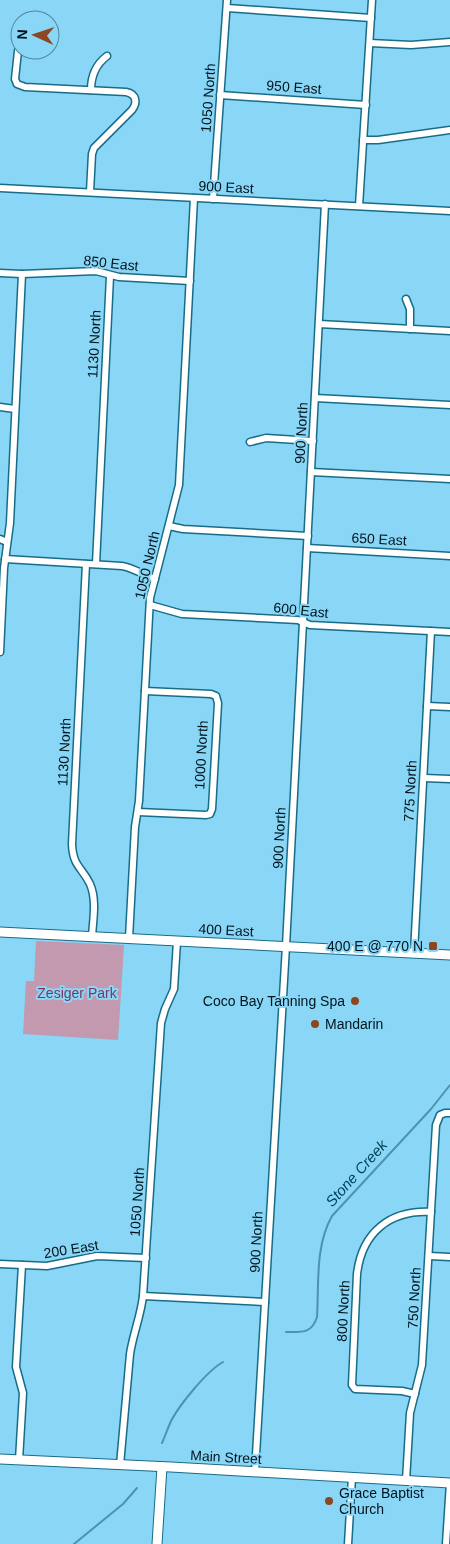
<svg xmlns="http://www.w3.org/2000/svg" width="450" height="1544" viewBox="0 0 450 1544" font-family="Helvetica,sans-serif">
<rect width="100%" height="100%" fill="#89d6f6"/>
<polygon fill="#c399af" points="36,941 124,945 118,1040 23,1034 26,981 34,981"/>
<g fill="none" stroke-linecap="round" stroke-linejoin="round">
<g stroke="#4d92ae" stroke-width="2">
<path d="M286 1332C301 1332 312 1334 317 1317 319 1283 315 1246 332 1216L431 1109 450 1085"/>
<path d="M162 1443C165 1436 168 1428 171 1421 180 1404 207 1371 223 1362"/>
<polyline points="74,1544 123,1504 137,1488"/>
</g>
<g stroke="#176c88" stroke-width="9">
<g id="street">
<polyline points="227,8 371,18"/>
<polyline points="370,43 411,45 450,42"/>
<path d="M18 51 15 79 17 84 25 87 126 92C136 94 138 102 132 110L94 148 92 154 90 192"/>
<path d="M91 90C91 76 95 65 107 56"/>
<polyline points="220,95 366,105"/>
<polyline points="363,140 378,140 450,130"/>
<polyline points="0,188 450,211"/>
<polyline points="213,199 227,0"/>
<polyline points="359,206 372,0"/>
<polyline points="0,273 22,274 96,271 119,277 190,281"/>
<polyline points="406,299 410,309 410,329"/>
<polyline points="319,324 450,331"/>
<polyline points="315,398 450,405"/>
<polyline points="0,407 15,409"/>
<polyline points="250,442 266,438 313,441"/>
<polyline points="311,472 450,479"/>
<polyline points="169,526 183,529 308,536"/>
<polyline points="0,539 7,542"/>
<polyline points="307,548 450,556"/>
<path d="M5 559 122 566C134 568 143 575 155 579"/>
<path d="M86 564 72 844C73 867 82 867 90 884 97 900 93 920 92 936"/>
<polyline points="96,564 110,276"/>
<polyline points="150,605 182,614 298,620 310,625 450,632"/>
<polyline points="0,652 4,568 10,523 22,274"/>
<polyline points="427,706 450,707"/>
<polyline points="424,778 450,779"/>
<polyline points="138,812 206,815 210,814 212,809 218,703 216,696 211,694 145,691"/>
<polyline points="129,938 135,827 139,801 150,598 179,485 194,198"/>
<polyline points="414,953 431,631"/>
<polyline points="429,1256 450,1257"/>
<polyline points="0,1264 47,1266 97,1256 146,1258"/>
<polyline points="143,1296 265,1302"/>
<path d="M415 1394 402 1391 355 1389 352 1385 357 1274C362 1232 390 1210 431 1212"/>
<polyline points="19,1460 23,1393 16,1367 22,1265"/>
<path d="M120 1465 130 1354C133 1334 141 1315 143 1296L161 1023 165 1009 174 989 177 941"/>
<polyline points="255,1472 286,946 325,204"/>
<polyline points="406,1481 410,1413 422,1365 436,1125 440,1115 445,1113 450,1113"/>
<polyline points="348,1544 352,1477"/>
<polyline points="446,1544 450,1483"/>
</g>
</g>
<g stroke="#176c88" stroke-width="11">
<g id="secondary">
<polyline points="0,932 450,955"/>
<polyline points="0,1459 171,1467 450,1483"/>
<polyline points="157,1544 162,1467"/>
</g>
</g>
<use href="#street" stroke="#fff" stroke-width="6"/>
<use href="#secondary" stroke="#fff" stroke-width="9"/>
</g>
<g fill="#8c4620" stroke="#89d6f6" stroke-width="2">
<rect x="428" y="941" width="10" height="10" rx="2.5"/>
<circle cx="355" cy="1001" r="5"/>
<circle cx="315" cy="1024" r="5"/>
<circle cx="329" cy="1501" r="5"/>
</g>
<g text-anchor="middle" dominant-baseline="central" stroke-width="4" stroke-linejoin="round" paint-order="stroke">
<g font-size="14" fill="#00141d" stroke="#89d6f6">
<text transform="translate(294 87) rotate(4)">950 East</text>
<text transform="translate(208 98) rotate(-86)">1050 North</text>
<text transform="translate(226 187) rotate(3)">900 East</text>
<text transform="translate(111 263) rotate(6)">850 East</text>
<text transform="translate(94 344) rotate(-87)">1130 North</text>
<text transform="translate(301 433) rotate(-87)">900 North</text>
<text transform="translate(379 539) rotate(3)">650 East</text>
<text transform="translate(147 565) rotate(-77)">1050 North</text>
<text transform="translate(301 610) rotate(6)">600 East</text>
<text transform="translate(64 752) rotate(-87)">1130 North</text>
<text transform="translate(201 755) rotate(-87)">1000 North</text>
<text transform="translate(410 791) rotate(-87)">775 North</text>
<text transform="translate(279 838) rotate(-87)">900 North</text>
<text transform="translate(226 930) rotate(3)">400 East</text>
<text transform="translate(137 1202) rotate(-86)">1050 North</text>
<text transform="translate(256 1242) rotate(-87)">900 North</text>
<text transform="translate(71 1249) rotate(-9)">200 East</text>
<text transform="translate(414 1298) rotate(-87)">750 North</text>
<text transform="translate(343 1311) rotate(-87)">800 North</text>
<text transform="translate(226 1457) rotate(3)">Main Street</text>
</g>
<g font-size="14" fill="#00141d" stroke="#89d6f6" text-anchor="end">
<text x="423" y="946">400 E @ 770 N</text>
<text x="345" y="1001">Coco Bay Tanning Spa</text>
<text x="325" y="1024" text-anchor="start">Mandarin</text>
<text x="339" y="1493" text-anchor="start">Grace Baptist<tspan x="339" dy="16">Church</tspan></text>
</g>
<g font-size="14" fill="#7d3660" stroke="#89d6f6">
<text x="77" y="993">Zesiger Park</text>
</g>
<g font-size="15" font-style="italic" fill="#044357" stroke="#89d6f6">
<text transform="translate(356 1173) rotate(-48)">Stone Creek</text>
</g>
</g>
<g transform="translate(35 35) rotate(273)"><circle r="24" fill="#89d6f6" stroke="#52889f"/>
<path d="M0-4L9 19L0 12L-9 19Z" fill="#8c4620"/>
<text y="-8" font-size="14" font-weight="bold" text-anchor="middle" fill="#00141d">N</text>
</g>
</svg>
